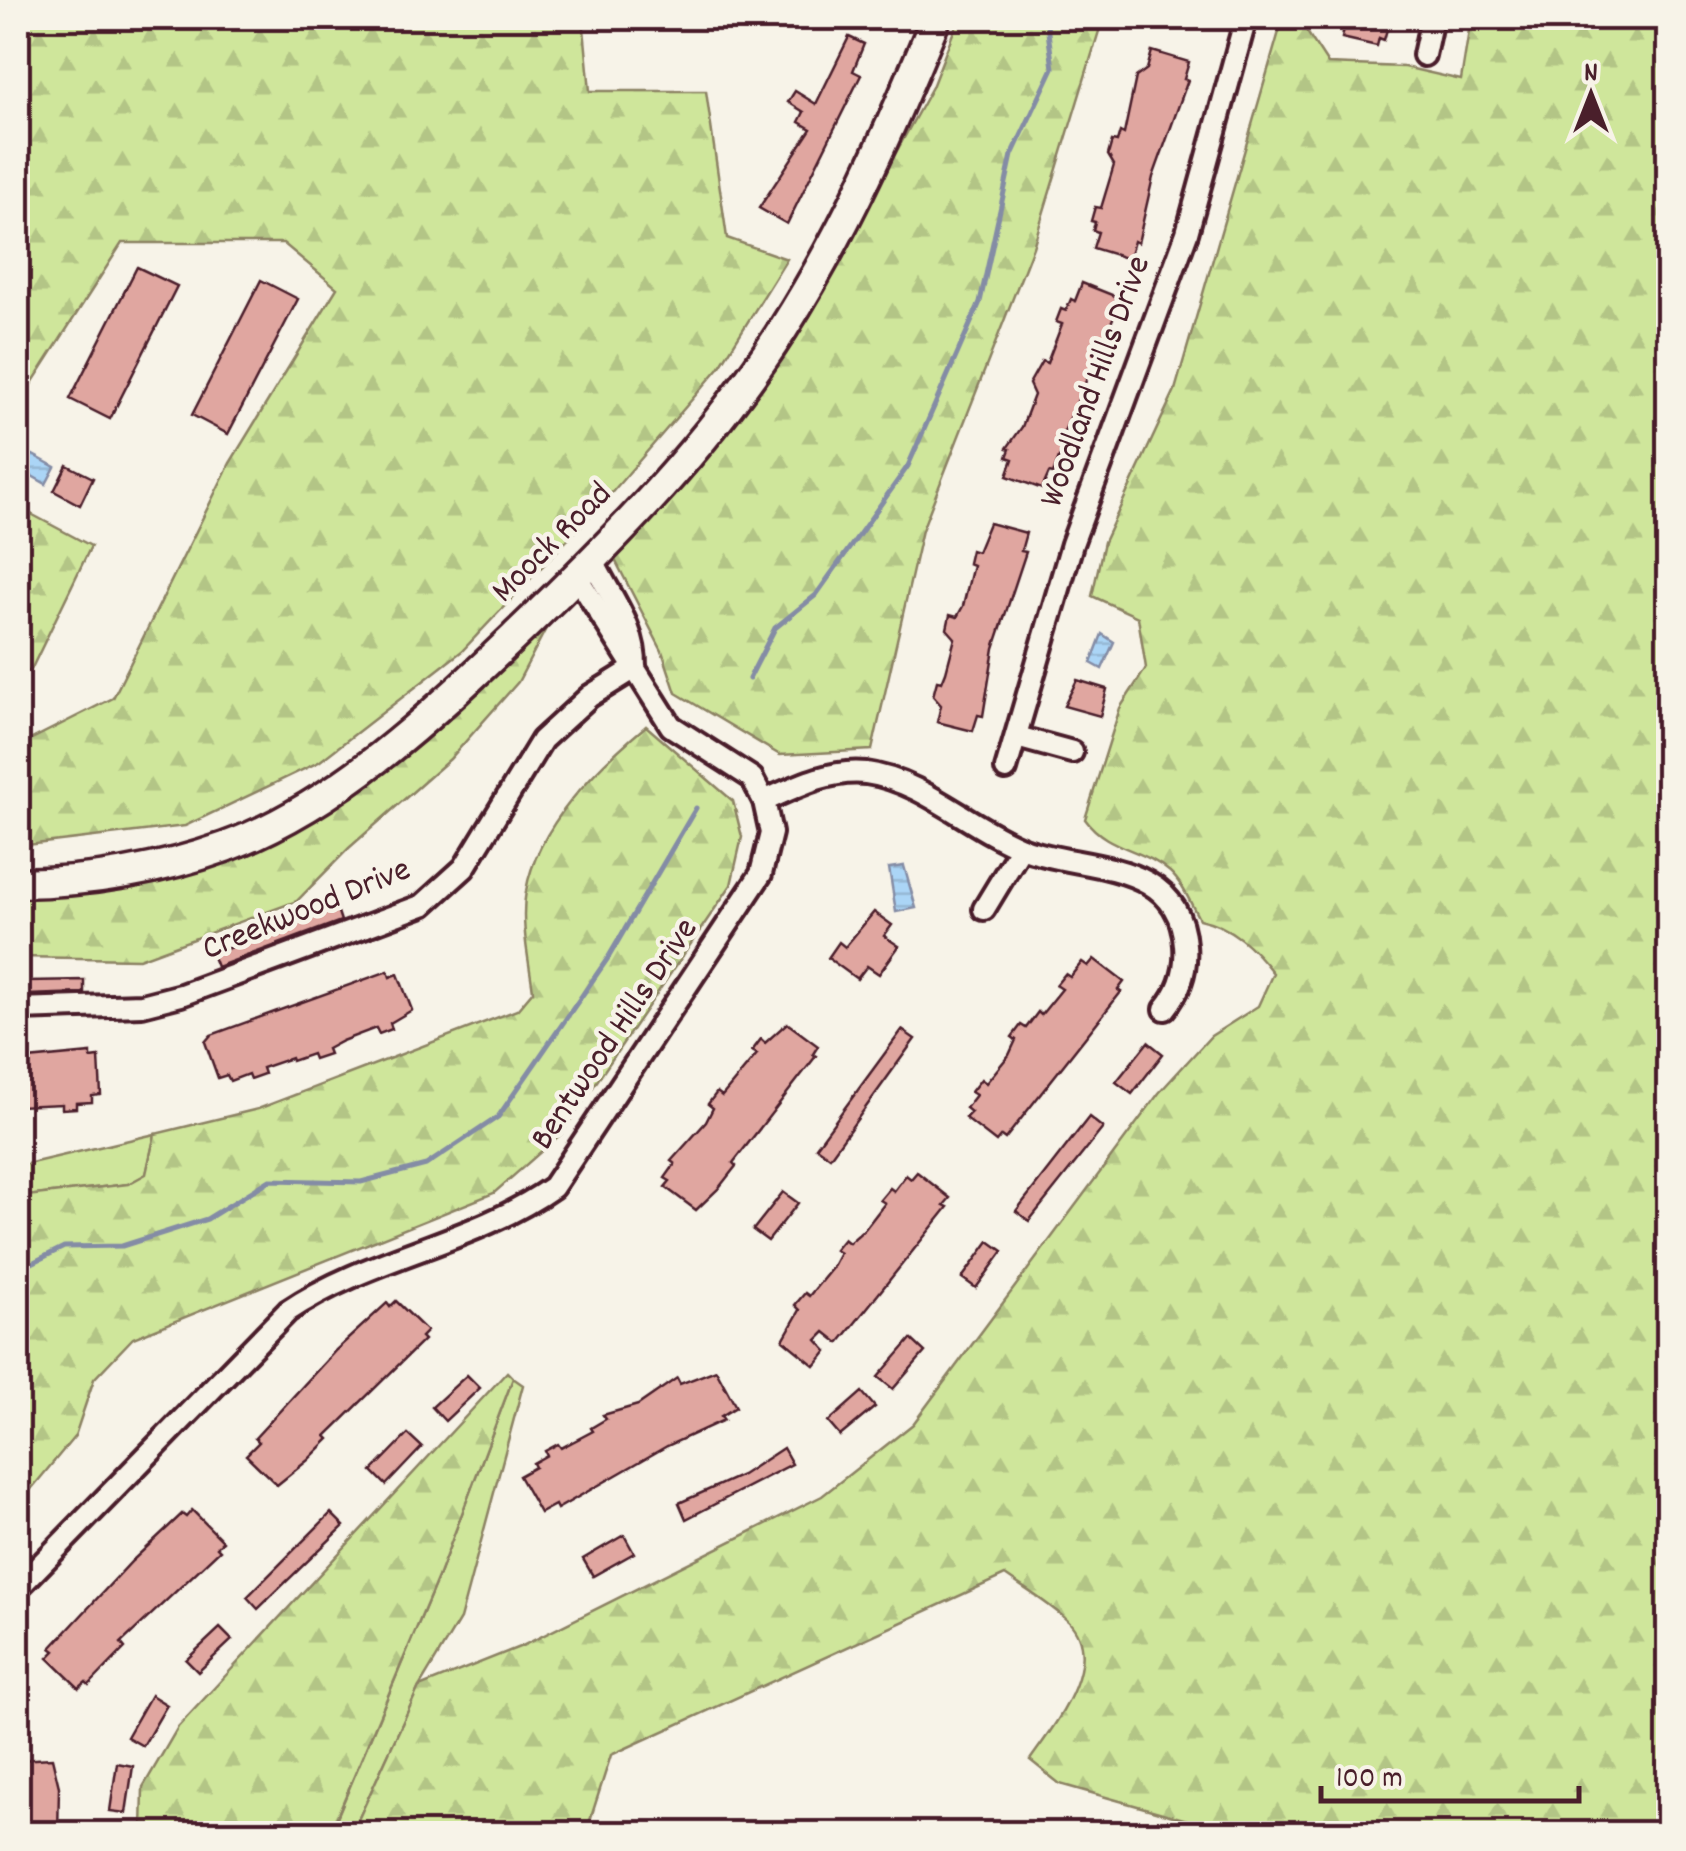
<svg xmlns="http://www.w3.org/2000/svg" width="1686" height="1851" viewBox="0 0 1686 1851" font-family="Dekko,sans-serif">
<defs>
<pattern id="forest-firs" width="22" height="20" patternUnits="userSpaceOnUse" patternTransform="scale(2.5)"><rect width="22" height="20" fill="#cfe69b"/><path d="M5 1l3.5 6h-7zM16 11l3.5 6h-7z" fill="#b3c586"/></pattern>
<pattern id="water-rules" width="6" height="5" patternUnits="userSpaceOnUse" patternTransform="scale(2.5)"><rect width="6" height="5" fill="#abd5f6"/><path d="M0 2.5h6" fill="none" stroke="#95b6d3"/></pattern>
</defs>
<rect width="100%" height="100%" fill="#f7f3e8"/>
<filter id="ink" filterUnits="userSpaceOnUse"><feTurbulence type="fractalNoise" baseFrequency=".01" numOctaves="2"/><feDisplacementMap in="SourceGraphic" scale="20" xChannelSelector="R" yChannelSelector="G"/><feConvolveMatrix kernelMatrix="1 2 1 2 8 2 1 2 1" color-interpolation-filters="sRGB"/></filter>
<g filter="url(#ink)">
<g fill="#cfe69b" stroke="#8c8263" stroke-width="2.5">
<polygon points="155,1134 146,1175 128,1184 18,1197 18,1166"/>
<polygon points="513,1378 523,1385 460,1619 419,1687 352,1833 330,1834 438,1577"/>
</g>
<g fill="url(#forest-firs)" stroke="#8c8263" stroke-width="2.5">
<polygon points="18,18 583,18 590,91 706,91 727,238 787,259 719,368 608,497 462,651 319,762 185,826 27,845 18,844 18,746 113,698 230,463 337,288 283,243 122,243 18,405"/>
<polygon points="959,18 1103,18 1033,247 922,530 872,750 780,755 676,693 662,651 612,554 817,296 932,87"/>
<path d="M1283 18H1298L1328 64 1404 67 1461 80 1471 18H1668V1831L1233 1833 1060 1784 1030 1760C1053 1727 1107 1661 1068 1621 1050 1604 1025 1589 1005 1575L611 1755 586 1833H352L419 1687 522 1646 822 1496 913 1424 1159 1093 1211 1036 1258 1006 1273 973C1253 947 1232 926 1199 919 1191 904 1183 884 1170 872 1143 848 1107 850 1085 819L1120 708 1146 668 1138 617 1092 596 1104 542 1175 390Z"/>
<polygon points="18,507 91,546 30,672 18,665"/>
<polygon points="550,621 518,682 450,759 349,848 297,901 139,959 18,957 18,894 246,850 323,814"/>
<path d="M646 726 733 801 742 837 731 885 561 1134 494 1193 133 1338 94 1379 75 1436 18 1505V1197L128 1184 146 1174 155 1134 258 1109 517 1010 533 991C529 960 520 922 526 891 537 826 597 767 646 726Z"/>
<polygon points="507,1372 513,1378 438,1577 330,1833 142,1833 143,1787 178,1727"/>
</g>
<g fill="url(#water-rules)" stroke="#848ca5" stroke-width="2.5">
<polygon points="24,450 55,467 46,484 18,468"/>
<polygon points="1102,634 1114,642 1102,669 1091,663"/>
<polygon points="904,866 916,908 896,912 889,868"/>
</g>
<g fill="none" stroke-linecap="round" stroke-linejoin="round">
<g stroke="#848ca5" stroke-width="5">
<polyline points="749,679 775,628 816,595 908,466 980,302 1012,155 1053,68 1046,18"/>
<polyline points="18,1270 64,1247 122,1246 207,1219 270,1180 361,1182 426,1165 498,1117 608,958 696,808"/>
</g>
</g>
<g fill="#e0a6a0" stroke="#4a1f2b" stroke-width="2.5">
<polygon points="1346,18 1390,18 1384,40 1379,38 1377,46 1342,38"/>
<polygon points="849,37 864,44 853,71 861,75 787,224 759,208 811,129 799,122 804,112 788,102 795,91 816,104"/>
<polygon points="1152,51 1189,62 1184,79 1188,80 1153,177 1138,243 1134,241 1129,259 1093,248 1098,232 1093,230 1095,222 1091,221 1095,207 1101,208 1114,165 1108,155 1112,141 1117,142 1120,132 1124,134 1136,77 1147,69"/>
<polygon points="137,267 177,286 110,419 70,399"/>
<polygon points="261,280 298,299 228,434 192,415"/>
<polygon points="1082,283 1117,297 1111,314 1114,316 1060,441 1065,442 1053,474 1049,473 1042,489 1007,476 1013,459 1007,457 1010,449 1007,448 1022,427 1034,395 1029,384 1042,361 1047,363 1062,324 1056,322 1061,309 1066,311 1071,299 1075,301"/>
<polygon points="67,465 93,478 80,505 54,491"/>
<polygon points="989,523 1026,533 1021,551 1026,552 994,648 983,716 978,715 973,731 937,722 941,705 933,696 937,681 942,682 946,672 955,638 947,629 950,615 957,617 963,606 973,565 968,563 971,550 977,552"/>
<polygon points="1077,680 1107,689 1100,716 1064,706"/>
<polygon points="337,909 341,921 217,967 212,954"/>
<polygon points="874,912 892,925 884,936 899,946 879,974 867,966 857,979 828,958 839,942 845,947"/>
<polygon points="1094,959 1124,982 1118,990 1121,992 1005,1139 1001,1136 996,1142 965,1118 971,1112 966,1108 976,1095 971,1092 981,1079 986,1083 1009,1055 1016,1040 1012,1037 1021,1025 1026,1028 1038,1012 1041,1015 1062,989 1056,985 1065,974 1070,977 1082,962 1088,966"/>
<polygon points="388,971 390,977 398,974 412,1010 390,1023 392,1029 379,1034 376,1028 342,1041 327,1049 329,1054 314,1059 312,1054 292,1061 291,1058 262,1068 264,1074 250,1079 248,1074 230,1081 227,1075 218,1078 205,1042 211,1035"/>
<polygon points="84,980 84,993 27,995 27,981"/>
<polygon points="787,1023 818,1046 813,1054 816,1056 733,1163 736,1166 718,1189 696,1210 665,1187 670,1181 665,1178 675,1164 671,1161 706,1122 713,1108 708,1104 717,1092 722,1096 757,1054 752,1051 761,1039 765,1043"/>
<polygon points="902,1030 915,1039 830,1157 816,1147"/>
<polygon points="1148,1042 1163,1054 1132,1094 1116,1082"/>
<polygon points="91,1053 91,1058 99,1057 101,1095 92,1096 92,1102 76,1103 76,1108 62,1109 62,1104 18,1106 18,1060"/>
<polygon points="1089,1117 1103,1128 1029,1221 1016,1211"/>
<polygon points="917,1172 950,1198 944,1205 948,1207 839,1343 825,1332 817,1340 827,1351 815,1366 783,1340 800,1310 795,1305 805,1293 809,1296 832,1268 840,1253 835,1250 844,1239 849,1243 865,1229 885,1203 880,1200 890,1188 894,1191 906,1175 911,1179"/>
<polygon points="783,1192 798,1203 768,1241 753,1230"/>
<polygon points="989,1241 1003,1251 976,1288 962,1278"/>
<polygon points="396,1301 427,1331 421,1337 424,1340 326,1436 329,1439 308,1460 277,1485 246,1455 259,1442 255,1438 336,1350 387,1303 390,1307"/>
<polygon points="911,1339 925,1352 893,1389 878,1377"/>
<polygon points="716,1370 736,1407 721,1416 724,1420 667,1446 557,1509 555,1505 540,1513 519,1476 535,1467 533,1463 547,1455 545,1451 558,1444 561,1448 593,1431 591,1428 606,1419 603,1415 638,1405 677,1378 680,1384"/>
<polygon points="467,1375 480,1388 445,1421 432,1407"/>
<polygon points="862,1392 875,1407 840,1436 828,1422"/>
<polygon points="408,1434 422,1447 386,1485 372,1471"/>
<polygon points="783,1448 792,1464 686,1519 679,1503 742,1475"/>
<polygon points="192,1510 223,1541 217,1547 220,1550 121,1643 125,1648 89,1685 86,1682 79,1688 48,1658 55,1651 51,1648 132,1561 182,1514 186,1517"/>
<polygon points="331,1513 344,1526 258,1609 247,1597"/>
<polygon points="624,1535 634,1553 593,1576 583,1559"/>
<polygon points="220,1628 232,1640 198,1672 186,1660"/>
<polygon points="151,1695 167,1705 143,1746 127,1737"/>
<polygon points="52,1758 59,1787 58,1834 18,1834 18,1760"/>
<polygon points="117,1763 133,1766 126,1813 110,1811"/>
</g>
<g fill="none" stroke-linecap="round" stroke-linejoin="round">
<g stroke="#4a1f2b" stroke-width="28">
<g id="minor">
<polyline points="1424,55 1432,18"/>
<path d="M593 561C610 597 636 626 635 668"/>
<polyline points="1017,737 1072,752"/>
<polyline points="1006,769 1072,544 1187,233 1246,18"/>
<path d="M764 801C795 787 830 769 866 773 924 781 970 828 1024 849 1083 871 1179 858 1185 945 1187 969 1180 991 1165 1009"/>
<polyline points="984,909 1021,848"/>
<polyline points="18,1009 142,1005 181,995 423,905 464,868 542,740 590,696 635,668"/>
<path d="M18 1588 288 1311C370 1256 474 1243 553 1187L761 874 771 833 764 801 752 778 671 726 577 577"/>
</g>
</g>
<g stroke="#4a1f2b" stroke-width="35">
<path id="major" d="M18 883C88 882 158 871 225 847 337 806 431 716 516 635 614 541 710 444 783 329 846 230 892 125 936 18"/>
</g>
<use href="#minor" stroke="#f7f3e8" stroke-width="20"/>
<use href="#major" stroke="#f7f3e8" stroke-width="28"/>
</g>
</g>
<g text-anchor="middle" dominant-baseline="central" stroke-width="9" stroke-linejoin="round" paint-order="stroke">
<g font-size="35" fill="#4a1f2b" stroke="#f7f3e8">
<text transform="translate(1097 382) rotate(-70)">Woodland Hills Drive</text>
<text transform="translate(553 544) rotate(-45)">Moock Road</text>
<text transform="translate(307 911) rotate(-22)">Creekwood Drive</text>
<text transform="translate(616 1035) rotate(-56)">Bentwood Hills Drive</text>
</g>
</g>
<rect width="1686" height="1851" fill="none" stroke="#f7f3e8" stroke-width="60"/>
<rect x="30" y="30" width="1626" height="1791" fill="none" stroke="#4a1f2b" stroke-width="4" filter="url(#ink)"/>
<g transform="translate(1591 95)" stroke="#f7f3e8" stroke-width="8" paint-order="stroke">
<path d="M0-8L18 38L0 25L-18 38Z" fill="#4a1f2b"/>
<text y="-15" font-size="28" font-weight="bold" text-anchor="middle" fill="#4a1f2b">N</text>
</g>
<path d="M1321 1786v15h258v-15" fill="none" stroke="#4a1f2b" stroke-width="5"/>
<text x="1336" y="1786" font-size="30" fill="#4a1f2b" stroke="#f7f3e8" stroke-width="8" paint-order="stroke">100 m</text>
</svg>
